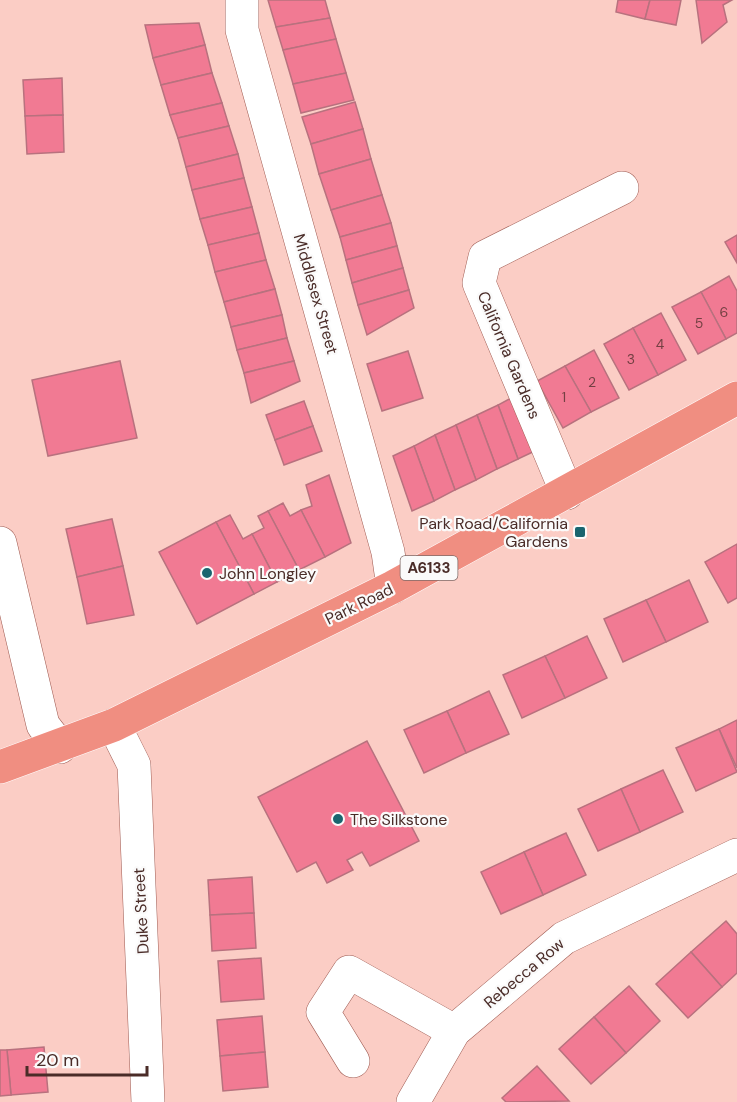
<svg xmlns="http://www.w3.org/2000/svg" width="737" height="1102" viewBox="0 0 737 1102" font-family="'DM Sans',sans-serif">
<rect width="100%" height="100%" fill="#fbcdc5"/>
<g fill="#f17a93" stroke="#b8717e" stroke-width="1.5">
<polygon points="268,0 325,0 330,18 276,27"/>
<polygon points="618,0 650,0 645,19 616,12"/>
<polygon points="650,0 681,0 676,25 645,19"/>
<polygon points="696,0 732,0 723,5 727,22 702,43"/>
<polygon points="330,18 336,39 283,50 276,27"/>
<polygon points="199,23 205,45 153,58 145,25"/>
<polygon points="336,39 346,73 293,84 283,50"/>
<polygon points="205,45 212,73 161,85 153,58"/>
<polygon points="212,73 222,103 170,115 161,85"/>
<polygon points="346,73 354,100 301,113 293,84"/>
<polygon points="62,78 63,115 25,116 23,80"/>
<polygon points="355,102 363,129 311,144 302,117"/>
<polygon points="222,103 229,126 178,138 170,115"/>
<polygon points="63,115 64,152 27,154 25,116"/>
<polygon points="229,126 238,154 186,167 178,138"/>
<polygon points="363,129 371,159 319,174 311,144"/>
<polygon points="238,154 244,178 192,190 186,167"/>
<polygon points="371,159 382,195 331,210 319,174"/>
<polygon points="244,178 252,207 200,219 192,190"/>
<polygon points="382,195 391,223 340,237 331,210"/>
<polygon points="252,207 259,233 208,245 200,219"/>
<polygon points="391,223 397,246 346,260 340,237"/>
<polygon points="259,233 266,260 215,272 208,245"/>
<polygon points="737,235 737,263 725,242"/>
<polygon points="397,246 403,268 352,283 346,260"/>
<polygon points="266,260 275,289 224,302 215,272"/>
<polygon points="403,268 409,290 358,305 352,283"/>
<polygon points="729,276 737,291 737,333 726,339 701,292"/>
<polygon points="275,289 282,315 231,327 224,302"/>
<polygon points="409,290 414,308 367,335 358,305"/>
<polygon points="701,292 726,339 698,354 672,307"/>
<polygon points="661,313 686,360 658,375 633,328"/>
<polygon points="282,315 287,338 237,350 231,327"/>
<polygon points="633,328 658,375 629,390 604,344"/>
<polygon points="287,338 294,361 244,373 237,350"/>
<polygon points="594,350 619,398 591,412 565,366"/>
<polygon points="408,351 423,398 382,411 367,364"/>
<polygon points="120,361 137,438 48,456 32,380"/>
<polygon points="294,361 300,381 251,403 244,373"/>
<polygon points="565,366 591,412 563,428 537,381"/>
<polygon points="519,394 539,449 518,459 498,405"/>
<polygon points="304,401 313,426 275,440 266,415"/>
<polygon points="498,405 518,459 497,469 477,415"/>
<polygon points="477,415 497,469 476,480 456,425"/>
<polygon points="456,425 476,480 455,490 435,435"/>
<polygon points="313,426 322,451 284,465 275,440"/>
<polygon points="435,435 455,490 434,501 414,446"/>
<polygon points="414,446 434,501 412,511 393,456"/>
<polygon points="329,475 351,543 325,557 301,510 312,506 306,485"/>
<polygon points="283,503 290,516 301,510 325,557 299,570 268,511"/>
<polygon points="268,511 299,570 277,582 252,534 264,528 258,516"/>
<polygon points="230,515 243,539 252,534 277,582 254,594 216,522"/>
<polygon points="112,519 123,566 77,577 66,529"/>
<polygon points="216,522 254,594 197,624 159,552"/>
<polygon points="737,544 737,598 728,603 705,562"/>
<polygon points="123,566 134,615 87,624 77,577"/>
<polygon points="689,580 708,622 666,642 646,600"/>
<polygon points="646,600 666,642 623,662 604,619"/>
<polygon points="587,636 607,678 565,698 545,656"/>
<polygon points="545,656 565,698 522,718 503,675"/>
<polygon points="489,691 509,734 466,753 447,711"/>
<polygon points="447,711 466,753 424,773 404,730"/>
<polygon points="737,720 737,768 719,729"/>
<polygon points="719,729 737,772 696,791 676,748"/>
<polygon points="367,741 419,841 370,866 362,852 347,860 353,870 327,883 316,862 297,872 258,797"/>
<polygon points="663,770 683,812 640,832 621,789"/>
<polygon points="621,789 640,832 598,851 578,809"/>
<polygon points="566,833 586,875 543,895 524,852"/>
<polygon points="524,852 543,895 501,914 481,872"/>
<polygon points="252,877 254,913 210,915 208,880"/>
<polygon points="254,913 256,948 212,951 210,915"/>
<polygon points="726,921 737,934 737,973 722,987 691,952"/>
<polygon points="691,952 722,987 688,1018 656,984"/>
<polygon points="261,958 264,999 221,1002 218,961"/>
<polygon points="629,986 660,1021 626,1053 594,1017"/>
<polygon points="262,1016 265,1052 220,1056 217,1020"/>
<polygon points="594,1017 626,1053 591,1084 559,1049"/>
<polygon points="44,1047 48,1092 11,1095 7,1050"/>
<polygon points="0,1050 7,1050 11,1095 0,1096"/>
<polygon points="265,1052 268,1087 223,1091 220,1056"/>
<polygon points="537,1066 569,1101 506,1102 502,1098"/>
</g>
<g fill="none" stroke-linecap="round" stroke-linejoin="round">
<g stroke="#9f5b52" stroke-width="34">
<g id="minor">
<polyline points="242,0 242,30 388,552 393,587"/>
<polyline points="567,493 479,283 485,257 622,188"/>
<polyline points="0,543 43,725 60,747"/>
<polyline points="114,725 134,765 148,1102"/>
<polyline points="353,1061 323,1012 349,972 454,1031"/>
<polyline points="413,1102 454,1031 564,938 737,855"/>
</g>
</g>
<g stroke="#fff" stroke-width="34">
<polyline id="highway" points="0,767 114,725 393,587 737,398"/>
</g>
<use href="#minor" stroke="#fff" stroke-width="33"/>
<use href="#highway" stroke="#f08e81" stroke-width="33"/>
</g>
<g fill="#19656f" stroke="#fafafa" stroke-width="2">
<rect x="574" y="526" width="12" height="12" rx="3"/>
<circle cx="207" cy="573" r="6"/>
<circle cx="338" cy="819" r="6"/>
</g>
<g text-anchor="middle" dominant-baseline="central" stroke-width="4.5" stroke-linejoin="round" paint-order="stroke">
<g font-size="14" fill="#744043">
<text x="724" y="312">6</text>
<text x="699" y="323">5</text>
<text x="660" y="344">4</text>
<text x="631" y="359">3</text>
<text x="592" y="382">2</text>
<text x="564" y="397">1</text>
</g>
<rect fill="#fafafa" stroke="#7f6a67" stroke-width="1.5" x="400.5" y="556" width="57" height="24" rx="4.5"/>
<g font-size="15" font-weight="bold" fill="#4a2c28">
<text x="429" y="568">A6133</text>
</g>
<g font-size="16" fill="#4a2c28" stroke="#fafafa">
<text transform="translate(316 294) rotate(74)">Middlesex Street</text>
<text transform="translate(509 355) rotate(67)">California Gardens</text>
<text transform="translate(359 604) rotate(-26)">Park Road</text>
<text transform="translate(141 911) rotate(-93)">Duke Street</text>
<text transform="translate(524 973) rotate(-40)">Rebecca Row</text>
</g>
<g font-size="16" fill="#4a2c28" stroke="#fafafa" text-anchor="start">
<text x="568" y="523" text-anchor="end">Park Road/California<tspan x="568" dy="18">Gardens</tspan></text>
<text x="219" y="573">John Longley</text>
<text x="350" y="819">The Silkstone</text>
</g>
</g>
<path d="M27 1066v9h120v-9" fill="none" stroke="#4a2c28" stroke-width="3"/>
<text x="36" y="1066" font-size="18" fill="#4a2c28" stroke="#fafafa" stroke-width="4.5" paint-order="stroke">20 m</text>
</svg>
